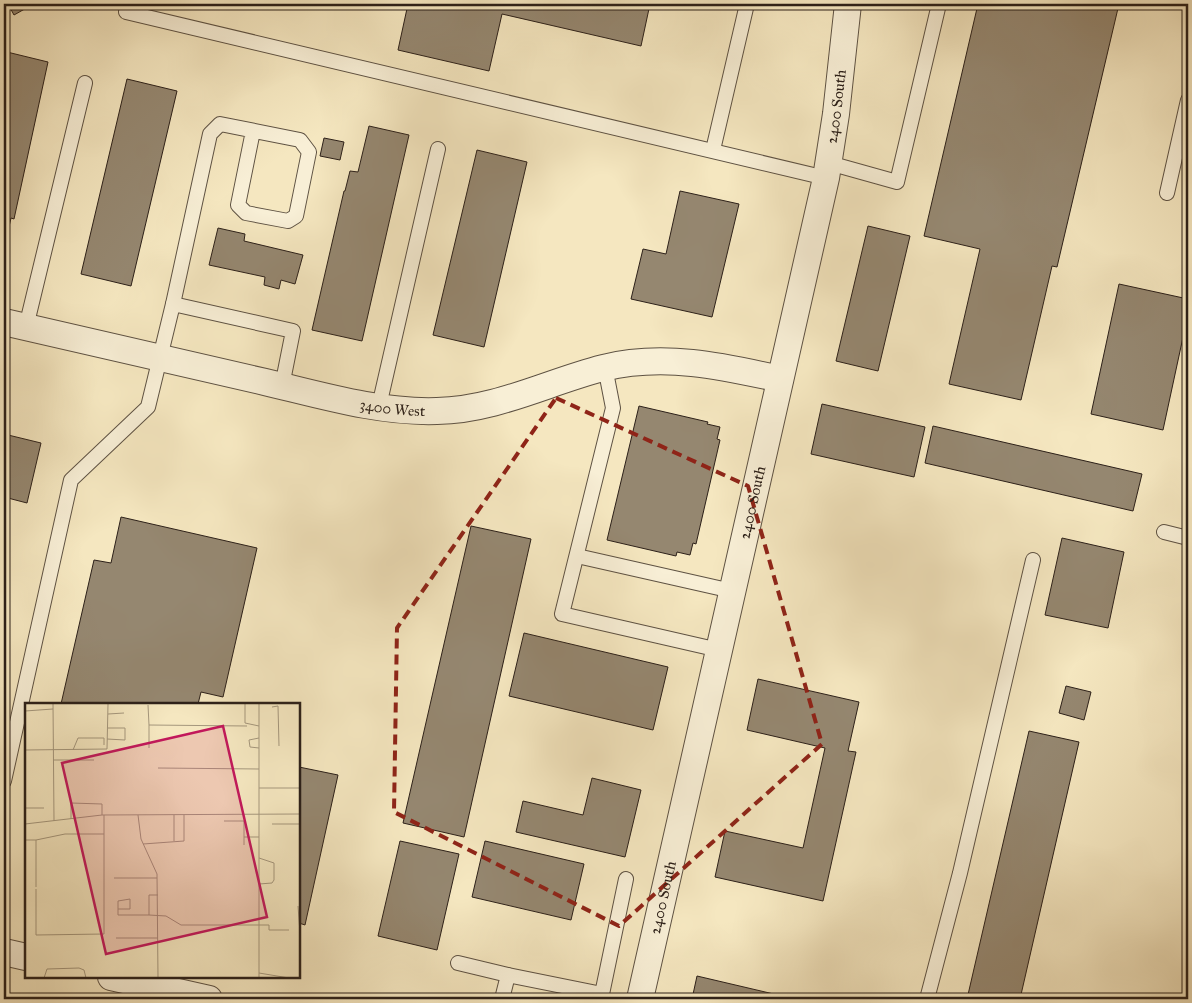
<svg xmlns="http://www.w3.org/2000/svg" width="1192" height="1003" viewBox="0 0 1192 1003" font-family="'IM FELL Great Primer',serif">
<rect width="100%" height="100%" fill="#f5e7c0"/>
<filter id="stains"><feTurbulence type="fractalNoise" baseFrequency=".004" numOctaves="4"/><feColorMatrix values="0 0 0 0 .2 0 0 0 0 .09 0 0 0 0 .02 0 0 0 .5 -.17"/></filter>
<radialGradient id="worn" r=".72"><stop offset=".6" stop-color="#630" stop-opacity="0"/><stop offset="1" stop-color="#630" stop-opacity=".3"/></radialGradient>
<g fill="#958770" stroke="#2c2019">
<polygon points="8,4 29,4 30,6 14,15"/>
<polygon points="408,4 650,4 641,46 502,14 489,71 398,50"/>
<polygon points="978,4 1119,4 1057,267 1052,266 1021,400 949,384 980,249 924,236"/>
<polygon points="7,52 48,62 14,219 11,218 4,249 4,67"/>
<polygon points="127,79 177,91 131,286 81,274"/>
<polygon points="369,126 409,135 362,341 312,330 344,191 345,191 350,171 358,172"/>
<polygon points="324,138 344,142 340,160 320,156"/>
<polygon points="477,150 527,162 484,347 433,335"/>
<polygon points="680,191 739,204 712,317 631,299 643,249 666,254"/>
<polygon points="868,226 910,236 878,371 836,361"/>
<polygon points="218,228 245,234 244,241 303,255 295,284 281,280 279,289 264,285 265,277 209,265"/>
<polygon points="1119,284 1188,299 1188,314 1163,430 1091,414"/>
<polygon points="822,404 925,427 914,477 811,454"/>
<polygon points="639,406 708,422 707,424 720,427 717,439 720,440 696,544 693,543 690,555 677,552 676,556 607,540"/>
<polygon points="933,426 1142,474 1133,511 925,463"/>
<polygon points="4,434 41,443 27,503 4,497"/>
<polygon points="121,517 257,548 223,697 201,692 198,704 61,704 94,560 111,563"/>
<polygon points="471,526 531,539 464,837 403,823"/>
<polygon points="1062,538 1124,552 1108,628 1045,615"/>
<polygon points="524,633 668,667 653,730 509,696"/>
<polygon points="758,679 859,702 848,751 856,752 823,901 715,877 725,831 803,848 825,748 747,730"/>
<polygon points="1066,686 1091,692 1084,720 1059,713"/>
<polygon points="1029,731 1079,742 1020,999 967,999"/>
<polygon points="299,767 338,775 305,925 299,923"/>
<polygon points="592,778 641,790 625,857 516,832 523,801 583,815"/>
<polygon points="400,841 459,854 437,950 378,936"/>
<polygon points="485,841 584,864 571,920 472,897"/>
<polygon points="697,976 795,999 692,999"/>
</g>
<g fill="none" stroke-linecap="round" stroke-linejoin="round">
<g stroke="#5e5243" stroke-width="16">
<g id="service">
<polyline points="128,4 126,12 826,178"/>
<polyline points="713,150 747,4"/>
<polyline points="829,163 897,182 939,4"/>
<polyline points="1167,193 1188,100"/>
<polyline points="173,304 210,134 220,124 300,140 309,152 296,216 288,221 246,213 238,205 253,131"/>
<polyline points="26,327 85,83"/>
<polyline points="605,367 613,408 562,614 719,650"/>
<polyline points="379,406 438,149"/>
<polyline points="1164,532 1188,538"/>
<polyline points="577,556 732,591"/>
<polyline points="4,781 71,480 148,407 173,304 293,331 282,386"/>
<polyline points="458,963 508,975 502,999"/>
<polyline points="508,975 602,994 626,879"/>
<polyline points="927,999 960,873 1033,560"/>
</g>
</g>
<g stroke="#5e5243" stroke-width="28">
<g id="minor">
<path id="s1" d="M4 322C91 342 178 362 265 382 320 395 380 413 437 411 496 410 548 382 603 368 663 353 722 366 780 379"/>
<polyline points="4,952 26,957"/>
<polyline points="111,977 209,999"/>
<path id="s2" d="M640 999 826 178 836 114 848 4"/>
</g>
</g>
<use href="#service" stroke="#f8efd6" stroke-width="14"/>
<use href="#minor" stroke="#f8efd6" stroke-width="26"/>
</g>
<path fill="none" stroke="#8f2418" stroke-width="4" stroke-dasharray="10 6" stroke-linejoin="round" d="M556 398 748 486 822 744 619 926 394 812 397 628Z"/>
<g text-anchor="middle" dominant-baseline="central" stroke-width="5" stroke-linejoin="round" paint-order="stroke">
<g font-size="15" fill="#2c2019" stroke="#f8efd6">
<text stroke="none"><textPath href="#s2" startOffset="914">2400 South</textPath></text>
<text stroke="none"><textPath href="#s1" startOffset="398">3400 West</textPath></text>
<text stroke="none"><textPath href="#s2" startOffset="509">2400 South</textPath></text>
<text stroke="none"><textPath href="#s2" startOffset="104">2400 South</textPath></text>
</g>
</g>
<g transform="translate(25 703)">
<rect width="275" height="275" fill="#f5e7c0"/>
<path fill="none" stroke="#a5977d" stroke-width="1" d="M28 0 29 118M220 0V20L234 23M234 0V275M123 2 124 22M247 4 253 3 254 43M0 8 28 6M83 11 99 10M234 35 224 37 225 44 234 45M82 36 100 37V25H83M124 45V22L222 23M0 47 82 46 83 1M48 47 53 35H79V42M28 57H69M133 65 234 66M234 85H275M0 105H19M113 112 116 136 132 171 133 275M149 112V138M46 116V100L77 101V112M199 118H219V134M0 121 77 112 275 111M247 121H275M0 137H11V184M11 137 40 131H79M118 141 159 138V112M219 142V134H234M275 152V203M234 155 249 160V177L247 180 234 181M89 175H132M11 186V232L79 231V112M133 192H124V212L141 213 156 222H244V227H264M273 203 275 230M93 206H105V196L93 198V212H124M91 235H133M234 270 264 275M19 275 22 266 54 265 59 267 61 275"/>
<path fill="#c2185b" fill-opacity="0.15" stroke="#c2185b" stroke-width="2.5" d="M198 23 242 214 81 251 37 60Z"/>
<rect width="275" height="275" fill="none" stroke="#2c2019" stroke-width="2.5"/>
</g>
<rect width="1192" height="1003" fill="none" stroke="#f5e7c0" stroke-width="20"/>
<rect x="5" y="5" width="1182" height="993" fill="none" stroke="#2c2019" stroke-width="2.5"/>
<rect x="10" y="10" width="1172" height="983" fill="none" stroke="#2c2019"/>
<rect width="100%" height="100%" filter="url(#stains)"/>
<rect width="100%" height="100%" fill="url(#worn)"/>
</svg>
